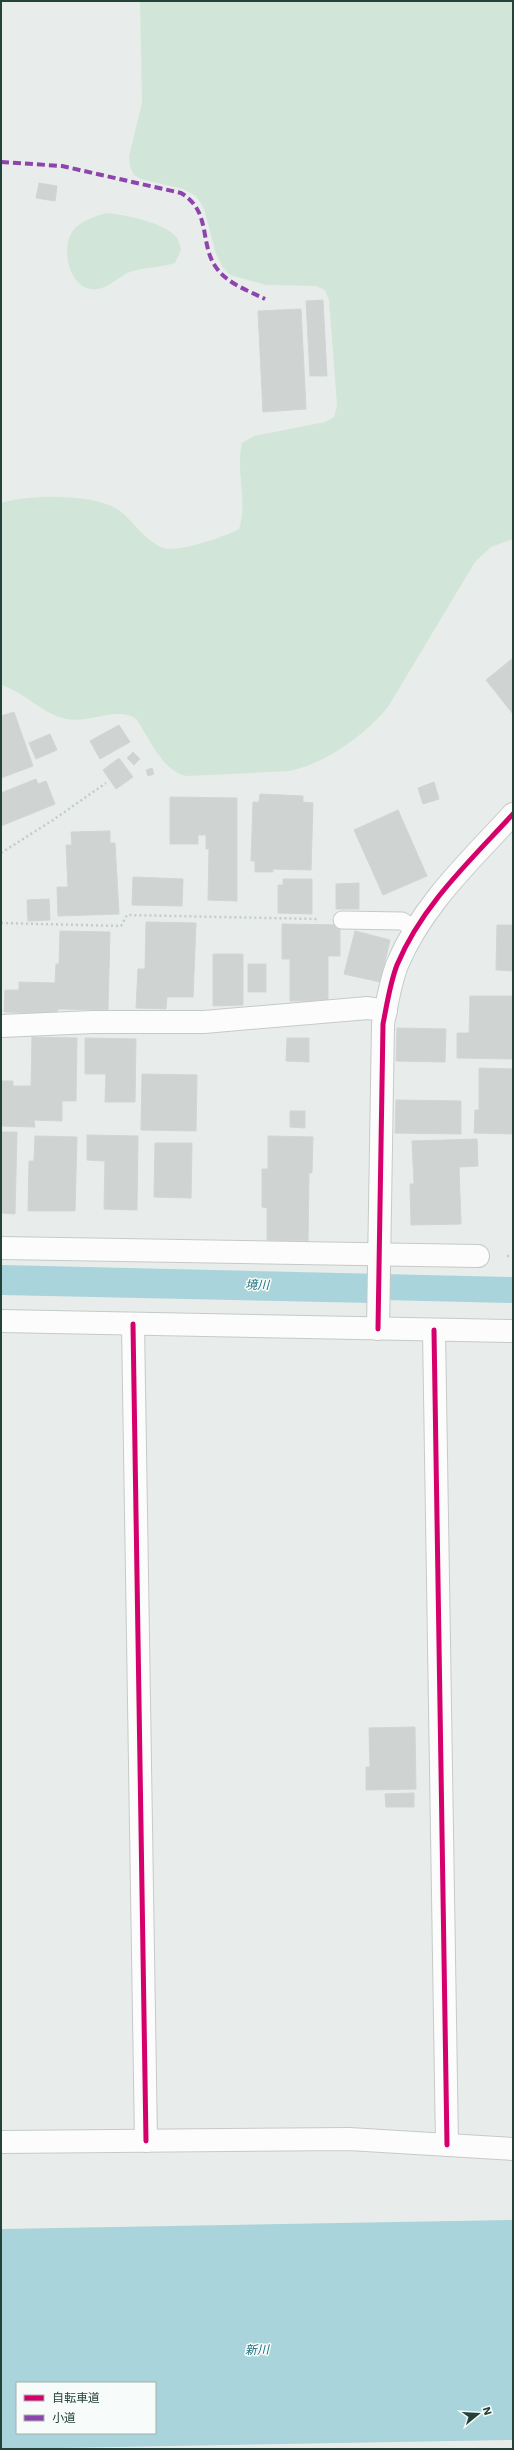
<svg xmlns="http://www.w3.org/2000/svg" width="514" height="2450" viewBox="0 0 514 2450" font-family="'Work Sans','Noto Sans JP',sans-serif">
<rect width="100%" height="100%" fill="#e8edeb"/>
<g fill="#d1e6d8">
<path d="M140 1H513V539L491 547 475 562 388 707C364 736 326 763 290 771L187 776C163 772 150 740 137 720 118 705 90 724 67 719 43 715 25 692 1 685V503C28 494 96 493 120 511 134 522 146 542 164 548 177 553 227 536 239 529 248 501 235 471 242 443L254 436 325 422 334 417 337 406 329 300 325 290 316 286 266 285 230 275 222 266 216 254 204 209 196 196 183 189 141 179 134 175 130 167 129 156 142 103Z"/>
<path d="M106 213C123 214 167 223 177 238 179 241 180 246 181 250L175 263C160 268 145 267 130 272 117 277 107 291 91 289 69 286 61 249 72 232 79 221 94 217 106 213Z"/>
</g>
<g fill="#a9d4db" fill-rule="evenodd">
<polygon points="1,1265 513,1277 513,1303 384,1300 372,1303 1,1295"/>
<path d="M513 2220V2440L1 2449V2229ZM17 2383H155V2433H17Z"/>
</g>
<g fill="#cfd4d2" stroke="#d1d6d4">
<polygon points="39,183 57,186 55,201 36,198"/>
<polygon points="323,300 327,376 310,376 306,301"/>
<polygon points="301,309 306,409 263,412 258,311"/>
<polygon points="513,658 513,714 486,680"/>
<polygon points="14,712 33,766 1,778 1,716"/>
<polygon points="119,725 130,742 100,759 90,741"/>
<polygon points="50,734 57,750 36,759 29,743"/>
<polygon points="133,752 140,759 134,765 127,758"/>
<polygon points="119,758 133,777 116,789 103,770"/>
<polygon points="152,768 154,774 148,776 146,770"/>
<polygon points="36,779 38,784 46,781 55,804 1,826 1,793"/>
<polygon points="434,782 439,799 423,804 418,788"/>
<polygon points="260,794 303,796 303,802 313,803 311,870 273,869 273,872 255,872 255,861 251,861 253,802 259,802"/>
<polygon points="170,797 237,798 237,901 208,900 209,849 206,849 206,835 198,835 198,844 170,844"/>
<polygon points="398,810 427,876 383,895 354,830"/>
<polygon points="110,831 110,843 115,843 119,914 58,916 57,887 68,887 66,845 72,845 71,832"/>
<polygon points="133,877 183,879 182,906 132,905"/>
<polygon points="283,879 312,879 312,914 278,913 278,885 283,885"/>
<polygon points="359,883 359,909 336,909 336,884"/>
<polygon points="49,899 50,920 28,921 27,900"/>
<polygon points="146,922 196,923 193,997 167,997 166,1009 136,1008 138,969 145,969"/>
<polygon points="282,924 340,925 340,956 328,956 328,1001 290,1001 290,959 282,959"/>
<polygon points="497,925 513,925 513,971 496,970"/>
<polygon points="60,931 110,932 108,1010 58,1009 57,1013 4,1012 5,990 19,990 19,982 55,983 56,964 59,964"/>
<polygon points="355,931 390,940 380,982 344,974"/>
<polygon points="213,954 243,954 243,1005 213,1006"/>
<rect x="248" y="964" width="18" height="28"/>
<polygon points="470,996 513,996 513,1059 457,1058 457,1033 469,1033"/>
<polygon points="397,1028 446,1029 445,1062 396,1061"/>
<polygon points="32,1037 77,1038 76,1101 62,1101 62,1121 34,1120 35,1127 1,1126 1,1081 13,1081 13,1086 31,1086"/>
<polygon points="85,1038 136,1039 135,1102 105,1102 106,1074 85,1074"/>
<polygon points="287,1038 309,1038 309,1062 286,1061"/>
<polygon points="479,1068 513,1069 513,1134 474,1133 475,1110 479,1110"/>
<polygon points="142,1074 197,1075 196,1131 141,1130"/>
<polygon points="396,1100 461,1101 461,1134 395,1133"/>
<polygon points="290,1111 305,1111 305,1128 290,1127"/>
<polygon points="1,1132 17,1132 15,1214 1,1213"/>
<polygon points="87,1135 138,1136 137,1210 104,1209 105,1161 87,1160"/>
<polygon points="35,1136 77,1137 75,1211 28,1211 29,1161 34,1161"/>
<polygon points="268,1136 313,1137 312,1173 309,1173 308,1241 267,1240 267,1208 262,1207 262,1169 268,1169"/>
<polygon points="477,1139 478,1166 459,1167 461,1224 411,1225 410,1184 414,1184 412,1141"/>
<polygon points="155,1143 192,1143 191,1198 154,1197"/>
<polygon points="415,1727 416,1789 366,1790 366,1767 370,1767 369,1728"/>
<polygon points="414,1793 414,1807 386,1807 385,1794"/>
</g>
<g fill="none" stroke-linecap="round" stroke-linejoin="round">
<g stroke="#c5cac8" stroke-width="19">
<polyline id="lane" points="342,920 402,921 415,929"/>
</g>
<g stroke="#c5cac8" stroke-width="24">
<g id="street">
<polyline points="1,1026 93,1022 204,1022 368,1008 386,1011"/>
<polyline points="1,1248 478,1256"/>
<polyline points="133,1324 146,2141"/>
<path d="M378 1329 383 1024C387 1004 390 983 397 965 422 905 470 861 513 814"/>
<polyline points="434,1330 447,2145"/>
<polyline points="1,2142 349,2139 513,2149"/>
</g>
</g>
<g stroke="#c3cbc8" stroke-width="24">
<polyline id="secondary" points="1,1321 513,1331"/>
</g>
<g stroke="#c3ccca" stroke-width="2.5" stroke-dasharray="2 3" stroke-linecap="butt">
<polyline points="1,853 53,820 106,783"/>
<polyline points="1,923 121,926 127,915 317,919"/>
<polyline points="507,1256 513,1256"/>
</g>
<use href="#lane" stroke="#fcfcfc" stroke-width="17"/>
<use href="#street" stroke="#fcfcfc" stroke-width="22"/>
<use href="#secondary" stroke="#fcfcfc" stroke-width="22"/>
<path stroke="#8e44ad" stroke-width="4" stroke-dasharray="8 4" stroke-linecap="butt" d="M1 162 62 166 181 193C213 212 198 246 218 270 229 284 249 291 265 299"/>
<g stroke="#f7fbf9" stroke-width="8">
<g id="cycleway">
<polyline points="133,1324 146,2141"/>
<path d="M378 1329 383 1024C387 1004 390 983 397 965 422 905 470 861 513 814"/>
<polyline points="434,1330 447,2145"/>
</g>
</g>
<use href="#cycleway" stroke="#d6006c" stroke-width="5"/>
</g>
<g text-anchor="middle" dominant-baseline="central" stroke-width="3" stroke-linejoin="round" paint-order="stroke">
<g font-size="12" font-style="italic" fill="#1c6f80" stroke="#f7fbf9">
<text transform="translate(257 1285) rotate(1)">境川</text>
<text transform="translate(257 2350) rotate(-1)">新川</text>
</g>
</g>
<rect width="514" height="2450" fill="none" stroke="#24423a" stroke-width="4"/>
<rect x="16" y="2382" width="140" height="52" fill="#f7fbf9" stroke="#a3b1ad"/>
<rect x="24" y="2395" width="20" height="6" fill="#d6006c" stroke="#a3b1ad"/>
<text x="52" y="2402" font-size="12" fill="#24423a">自転車道</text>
<rect x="24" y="2415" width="20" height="6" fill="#8e44ad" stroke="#a3b1ad"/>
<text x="52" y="2422" font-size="12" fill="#24423a">小道</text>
<g transform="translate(478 2414) rotate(72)" stroke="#f7fbf9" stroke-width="3" paint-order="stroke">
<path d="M0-3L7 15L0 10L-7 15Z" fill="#24423a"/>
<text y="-6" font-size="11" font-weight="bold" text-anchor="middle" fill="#24423a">N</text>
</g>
</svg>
